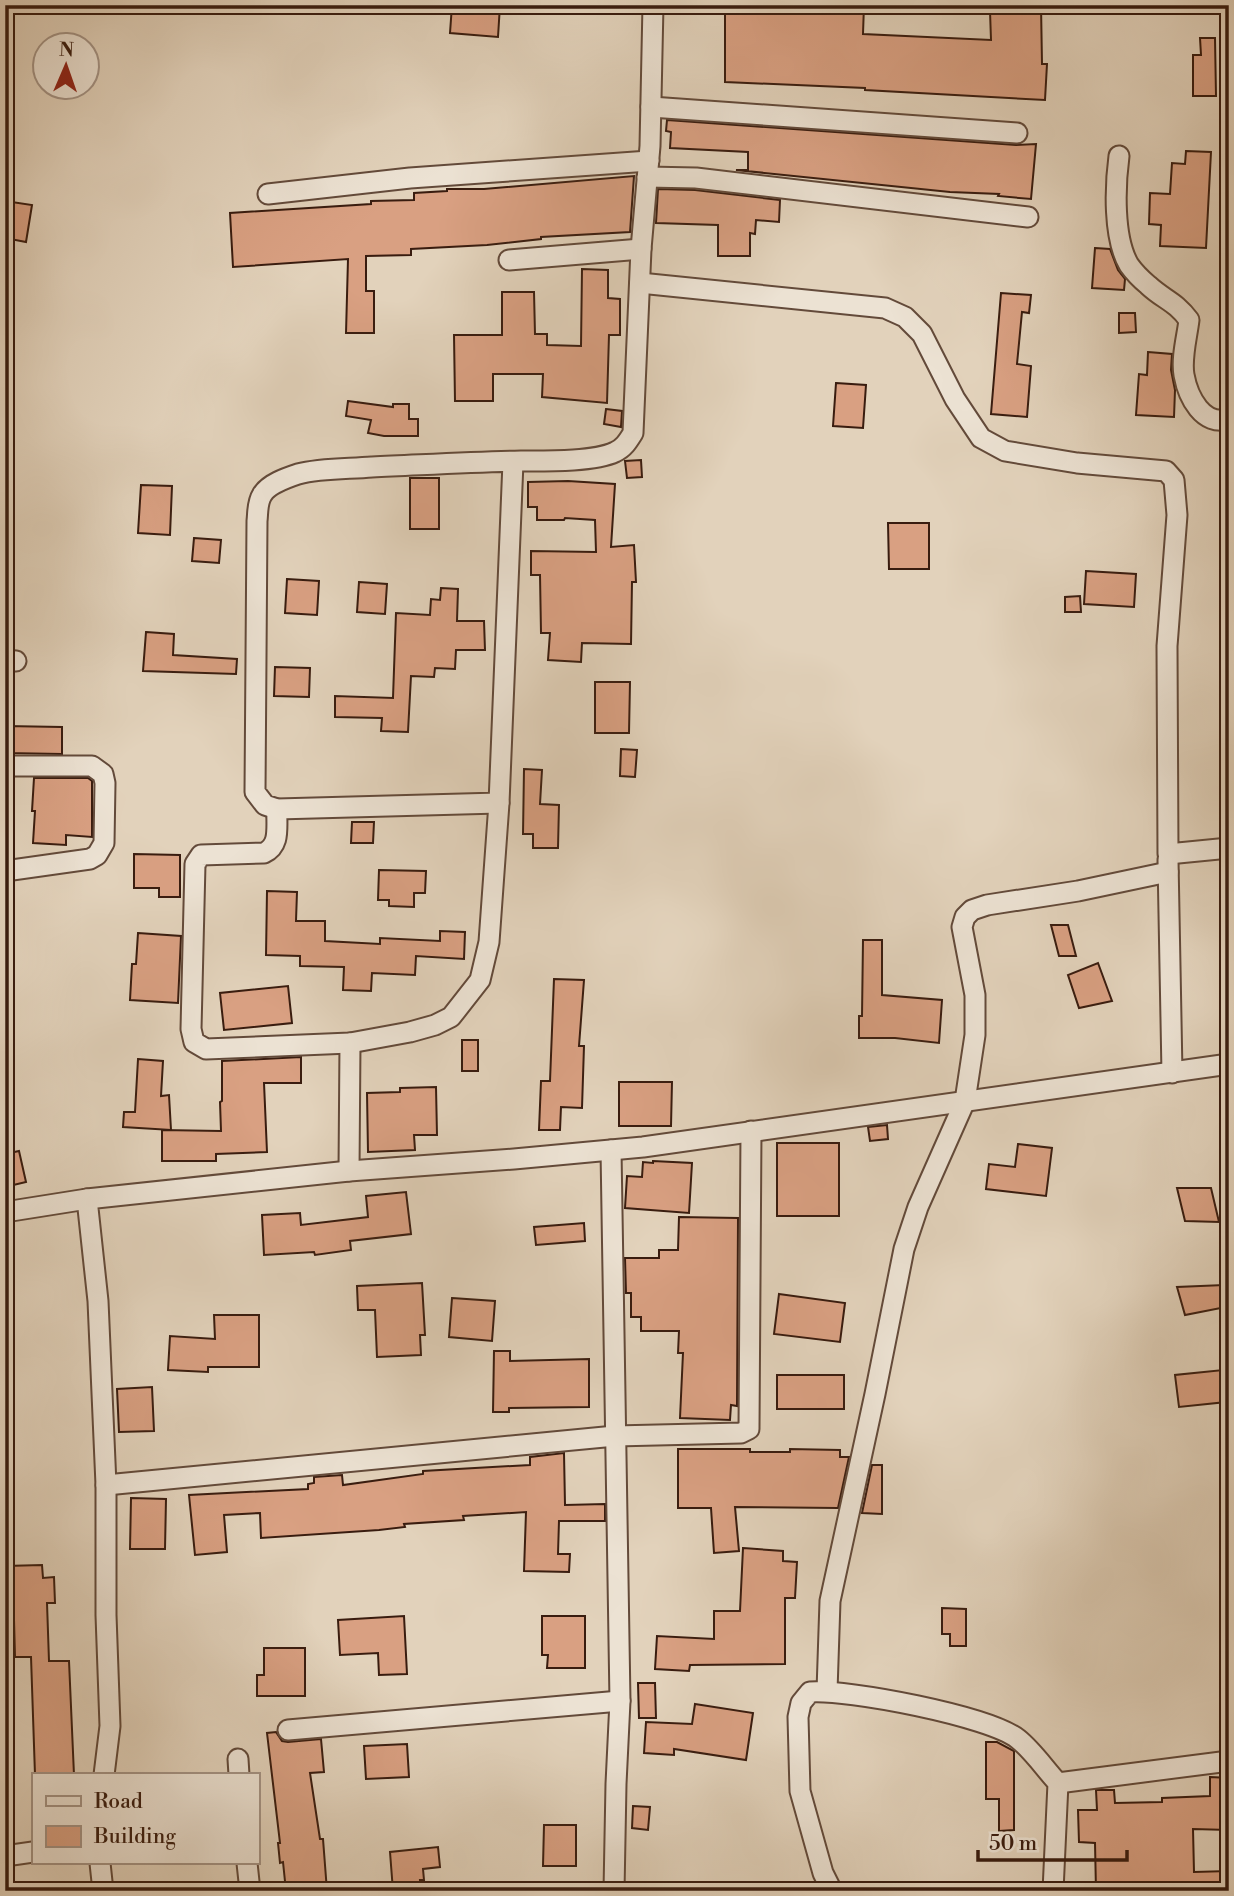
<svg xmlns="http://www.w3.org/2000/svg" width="1234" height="1896" viewBox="0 0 1234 1896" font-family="'Libre Bodoni',serif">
<rect width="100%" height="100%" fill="#e2d2bb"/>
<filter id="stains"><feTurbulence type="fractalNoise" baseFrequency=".00286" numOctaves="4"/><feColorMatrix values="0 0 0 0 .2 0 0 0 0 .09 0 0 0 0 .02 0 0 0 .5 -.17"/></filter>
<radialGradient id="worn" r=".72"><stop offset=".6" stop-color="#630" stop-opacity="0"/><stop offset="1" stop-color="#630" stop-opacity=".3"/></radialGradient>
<g fill="#d9a082" stroke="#391c0f" stroke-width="2">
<polygon points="452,5 500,5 498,37 450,33"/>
<polygon points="725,5 864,5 863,34 991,40 990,11 997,11 997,5 1041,5 1042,64 1047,64 1045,100 865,90 865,88 725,82"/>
<polygon points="1200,38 1215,38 1216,96 1193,96 1193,55 1201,55"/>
<polygon points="667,120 1016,145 1036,144 1031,199 998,196 999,194 950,192 736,170 748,170 748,152 670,148 671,132 666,131"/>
<polygon points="1186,151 1211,152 1206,248 1160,246 1161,225 1149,224 1150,193 1170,194 1172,163 1185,164"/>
<polygon points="634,176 630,232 541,237 541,239 487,245 411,249 411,255 366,256 366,291 374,291 374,333 346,333 348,259 233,267 230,213 371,204 371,201 414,200 414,193 447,191 447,189 484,189"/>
<polygon points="658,189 695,190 780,200 779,222 756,220 755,234 750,233 750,256 718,256 718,225 656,223"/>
<polygon points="5,201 32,205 26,242 5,238"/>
<polygon points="1095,248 1110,249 1118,270 1125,279 1124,290 1092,288"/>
<polygon points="582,269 608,270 608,298 620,299 620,335 609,335 607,403 542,397 543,374 493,374 493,401 455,401 454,335 502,335 502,292 534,292 535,334 547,334 547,345 581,346"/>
<polygon points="1001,293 1031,295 1029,313 1022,312 1017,364 1031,366 1027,417 991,414"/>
<polygon points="1119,313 1135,313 1136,332 1119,333"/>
<polygon points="1148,352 1172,354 1171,370 1175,390 1174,417 1136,415 1139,374 1147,375"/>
<polygon points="836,383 866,385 863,428 833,426"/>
<polygon points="348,401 393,407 393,404 409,404 409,419 418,419 418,436 384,436 368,433 371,420 346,416"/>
<polygon points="606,409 622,411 621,427 604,424"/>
<polygon points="641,460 642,477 627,478 625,461"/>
<rect x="410" y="478" width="29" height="51"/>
<polygon points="568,481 615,484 611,547 634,545 636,582 632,582 631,644 582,643 581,662 548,660 550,633 541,633 540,575 531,575 531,551 596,552 595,520 565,518 564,520 537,520 537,507 528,507 528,482"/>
<polygon points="141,485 172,486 170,535 138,533"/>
<polygon points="888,523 929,523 929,569 889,569"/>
<polygon points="194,538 221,540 219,563 192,561"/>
<polygon points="1086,571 1136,574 1134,607 1084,604"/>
<polygon points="287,579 319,581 317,615 285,613"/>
<polygon points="359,582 387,584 385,614 357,612"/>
<polygon points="441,588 458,589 457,621 484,621 485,650 456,650 455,669 435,668 434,677 411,676 408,732 381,731 382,718 335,717 335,696 393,698 396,613 430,615 431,599 440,600"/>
<polygon points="1080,596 1081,612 1065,612 1065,597"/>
<polygon points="146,632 174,634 173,655 237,659 236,674 143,671"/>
<polygon points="275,667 310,668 309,697 274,696"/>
<polygon points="595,682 630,682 629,733 595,733"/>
<polygon points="5,726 62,727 62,754 5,753"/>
<polygon points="621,749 637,750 635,777 620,776"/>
<polygon points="524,769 542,770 540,804 559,805 558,848 533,848 533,834 523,834"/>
<polygon points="34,778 88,778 92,781 92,837 66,835 66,845 33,843 35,811 32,811"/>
<polygon points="352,822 374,822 373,843 351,843"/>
<polygon points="134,854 180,855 180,897 159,897 159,888 134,888"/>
<polygon points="379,870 426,871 425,893 414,893 414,907 389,906 389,900 378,900"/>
<polygon points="267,891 297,892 296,921 325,921 325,941 380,944 380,938 440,941 440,931 465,932 464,959 416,956 415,975 372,973 371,991 343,990 344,967 300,966 300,956 266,955"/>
<polygon points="1051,925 1068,925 1076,956 1059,956"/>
<polygon points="138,933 181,936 178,1003 130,1000 132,964 136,964"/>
<polygon points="863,940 882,940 882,995 942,1000 939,1043 895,1038 859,1038 859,1016 862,1016"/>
<polygon points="1098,963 1112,1001 1079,1008 1068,975"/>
<polygon points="554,979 584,980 579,1046 584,1046 582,1108 561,1107 560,1130 539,1130 541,1081 550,1081"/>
<polygon points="288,986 292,1023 224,1030 220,993"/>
<rect x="462" y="1040" width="16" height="31"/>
<polygon points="301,1057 301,1083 264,1083 267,1152 216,1154 216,1161 162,1161 162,1130 221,1131 220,1102 222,1101 222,1061"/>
<polygon points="138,1059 163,1061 161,1096 169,1095 171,1130 123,1127 124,1112 135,1112"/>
<polygon points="619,1082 672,1082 671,1126 619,1126"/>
<polygon points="436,1087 437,1135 414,1135 415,1150 368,1152 367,1093 400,1092 400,1088"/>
<polygon points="887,1125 888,1139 870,1141 868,1127"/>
<rect x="777" y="1143" width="62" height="73"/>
<polygon points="1018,1144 1052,1148 1046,1196 986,1189 989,1164 1015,1167"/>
<polygon points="19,1151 26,1182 5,1187 5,1154"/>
<polygon points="653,1161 692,1163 689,1213 625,1208 627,1176 642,1177 643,1162 653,1163"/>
<polygon points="1177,1188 1211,1188 1219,1222 1185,1221"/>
<polygon points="406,1192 411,1234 350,1241 351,1250 315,1255 314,1252 264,1255 262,1215 300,1213 301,1225 368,1217 366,1196"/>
<polygon points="679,1217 738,1218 737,1406 731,1405 730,1420 680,1418 683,1353 678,1353 679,1331 641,1331 641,1317 631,1317 631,1293 626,1293 625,1258 659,1258 659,1250 678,1250"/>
<polygon points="584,1223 585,1241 536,1245 534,1227"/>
<polygon points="422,1283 425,1335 420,1335 421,1355 377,1357 375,1310 358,1310 357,1286"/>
<polygon points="1224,1285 1226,1307 1185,1315 1177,1287"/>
<polygon points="779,1294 845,1303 840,1342 774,1334"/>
<polygon points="452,1298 495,1301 492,1341 449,1337"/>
<polygon points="214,1315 259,1315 259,1367 208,1367 208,1372 168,1370 170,1336 215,1339"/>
<polygon points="494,1351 510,1351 510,1361 589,1359 589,1407 509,1408 509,1412 493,1412"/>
<polygon points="1223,1370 1226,1402 1179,1407 1175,1375"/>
<rect x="777" y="1375" width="67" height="34"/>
<polygon points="152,1387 154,1431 119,1432 117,1389"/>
<polygon points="678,1449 750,1449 750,1452 790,1452 790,1449 840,1450 840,1457 849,1457 838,1508 735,1507 739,1551 714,1553 711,1508 678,1508"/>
<polygon points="564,1453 565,1505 605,1504 605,1521 559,1521 558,1554 570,1554 569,1572 524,1571 526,1512 463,1516 464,1520 404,1524 405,1527 379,1530 261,1538 260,1513 224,1515 227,1552 195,1555 189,1495 308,1489 308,1484 314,1483 314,1477 342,1475 343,1485 423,1474 423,1471 530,1465 530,1457"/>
<polygon points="872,1465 882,1465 882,1514 862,1513"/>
<polygon points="131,1498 166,1499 165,1549 130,1549"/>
<polygon points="743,1548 783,1551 783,1561 797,1562 795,1598 785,1598 785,1664 690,1665 689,1671 655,1669 657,1636 714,1639 714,1611 740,1611"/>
<polygon points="42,1565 43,1578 54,1577 55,1603 47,1603 49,1661 69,1661 74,1775 35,1775 31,1657 15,1657 14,1620 5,1620 5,1566"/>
<polygon points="942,1608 966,1609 966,1646 950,1646 950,1634 942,1634"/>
<polygon points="404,1616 407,1674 379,1675 378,1653 340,1655 338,1620"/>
<polygon points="542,1616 585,1616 585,1668 547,1668 548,1655 542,1655"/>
<polygon points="264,1648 305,1648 305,1696 257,1696 257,1675 264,1675"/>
<polygon points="638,1683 655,1683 656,1718 639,1718"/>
<polygon points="695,1704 753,1713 746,1760 674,1749 674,1755 644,1753 646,1722 692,1724"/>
<polygon points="276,1732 282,1741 288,1742 321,1739 324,1772 310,1773 320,1839 323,1839 327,1891 286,1891 283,1862 280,1863 278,1843 280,1843 267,1733"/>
<polygon points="986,1742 997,1742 1014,1751 1014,1830 999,1831 999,1799 986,1799"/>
<polygon points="407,1744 409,1777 366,1779 364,1746"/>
<polygon points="1210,1777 1229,1778 1229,1830 1193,1829 1194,1872 1229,1871 1229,1891 1096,1891 1095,1843 1079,1842 1078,1810 1097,1810 1096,1790 1114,1790 1115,1803 1162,1802 1162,1798 1210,1796"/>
<polygon points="633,1806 650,1807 648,1830 632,1828"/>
<polygon points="544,1825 576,1825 576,1866 543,1866"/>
<polygon points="438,1847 440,1867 423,1869 424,1880 420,1880 421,1891 393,1891 390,1852"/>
</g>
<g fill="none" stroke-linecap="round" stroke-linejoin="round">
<g stroke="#634a3a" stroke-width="23">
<g id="street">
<polyline points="651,107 1017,133"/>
<path d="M1119 156C1115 186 1113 238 1129 265 1134 272 1142 280 1148 285 1164 300 1175 301 1189 320 1187 337 1181 358 1184 375 1188 397 1203 427 1229 419"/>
<polyline points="647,177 696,178 1028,217"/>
<polyline points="268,194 410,178 649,161"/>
<polyline points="509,260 641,249"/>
<polyline points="640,283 885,308 905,317 922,334 955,399 981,438 1005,451 1077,463 1166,471 1174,480 1177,515 1167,646 1168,854 1229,848"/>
<path d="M513 462 499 803 277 809 265 805 255 792 257 521C258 513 257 503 262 495 268 484 286 478 298 474 321 468 348 469 372 467 421 465 471 462 521 461 545 461 594 462 615 452 624 448 628 441 633 433L641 249 650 146 653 5"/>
<polyline points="5,660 16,661"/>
<polyline points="5,766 92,766 103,774 105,783 104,843 97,855 90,859 5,871"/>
<path d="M277 809C276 827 281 845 264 853L201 855 195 864 191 1029 194 1042 206 1049 350 1043 410 1032 435 1025 451 1017 480 980 489 942 499 803"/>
<polyline points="1168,860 1172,1073"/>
<polyline points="611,1150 620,1701 616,1784 614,1891"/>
<polyline points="349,1171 350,1043"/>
<polyline points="5,1212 87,1199"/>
<polyline points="106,1485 615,1436 741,1433 749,1429 751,1131"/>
<polyline points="827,1691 830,1601 875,1394 904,1249 918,1207 965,1101 975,1035 975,995 962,927 965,917 972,910 987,905 1078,891 1168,872"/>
<polyline points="288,1730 620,1701"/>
<polyline points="238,1759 239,1775"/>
<polyline points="104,1775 110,1726 106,1615 106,1485 98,1301 87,1199 349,1171 514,1159 643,1147 1229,1064"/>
<polyline points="1058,1783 1229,1761"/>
<polyline points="5,1856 33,1852"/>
<polyline points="100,1863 103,1891"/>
<polyline points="247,1863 250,1891"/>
<path d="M832 1891 823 1873 800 1791 798 1717 801 1703 810 1692C847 1689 989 1716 1018 1739 1033 1751 1045 1769 1058 1783L1053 1891"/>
</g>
</g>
<use href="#street" stroke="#ece2d3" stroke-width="19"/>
</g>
<rect width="1234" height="1896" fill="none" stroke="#e2d2bb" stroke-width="28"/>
<rect x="7" y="7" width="1220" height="1882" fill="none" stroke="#391c0f" stroke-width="3.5"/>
<rect x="14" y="14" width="1206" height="1868" fill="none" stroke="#391c0f" stroke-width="2"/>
<rect x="32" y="1773" width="228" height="91" fill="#ece2d3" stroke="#a49385" stroke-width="2"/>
<rect x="46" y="1796" width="35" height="10" fill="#ece2d3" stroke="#a49385" stroke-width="2"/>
<text x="94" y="1808" font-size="21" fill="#391c0f">Road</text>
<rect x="46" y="1826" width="35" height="21" fill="#d9a082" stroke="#a49385" stroke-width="2"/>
<text x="94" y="1843" font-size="21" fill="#391c0f">Building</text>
<g transform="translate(66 66) rotate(2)"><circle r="33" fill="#ece2d3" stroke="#a49385" stroke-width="2"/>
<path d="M0-5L12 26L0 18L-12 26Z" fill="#8f2418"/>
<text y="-10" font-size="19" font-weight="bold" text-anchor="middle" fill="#391c0f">N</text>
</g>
<path d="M978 1850v10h149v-10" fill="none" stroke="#391c0f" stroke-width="3.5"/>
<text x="989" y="1850" font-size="21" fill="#391c0f" stroke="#ece2d3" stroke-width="5" paint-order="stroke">50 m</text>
<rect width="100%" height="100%" filter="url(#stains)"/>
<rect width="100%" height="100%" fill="url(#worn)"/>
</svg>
